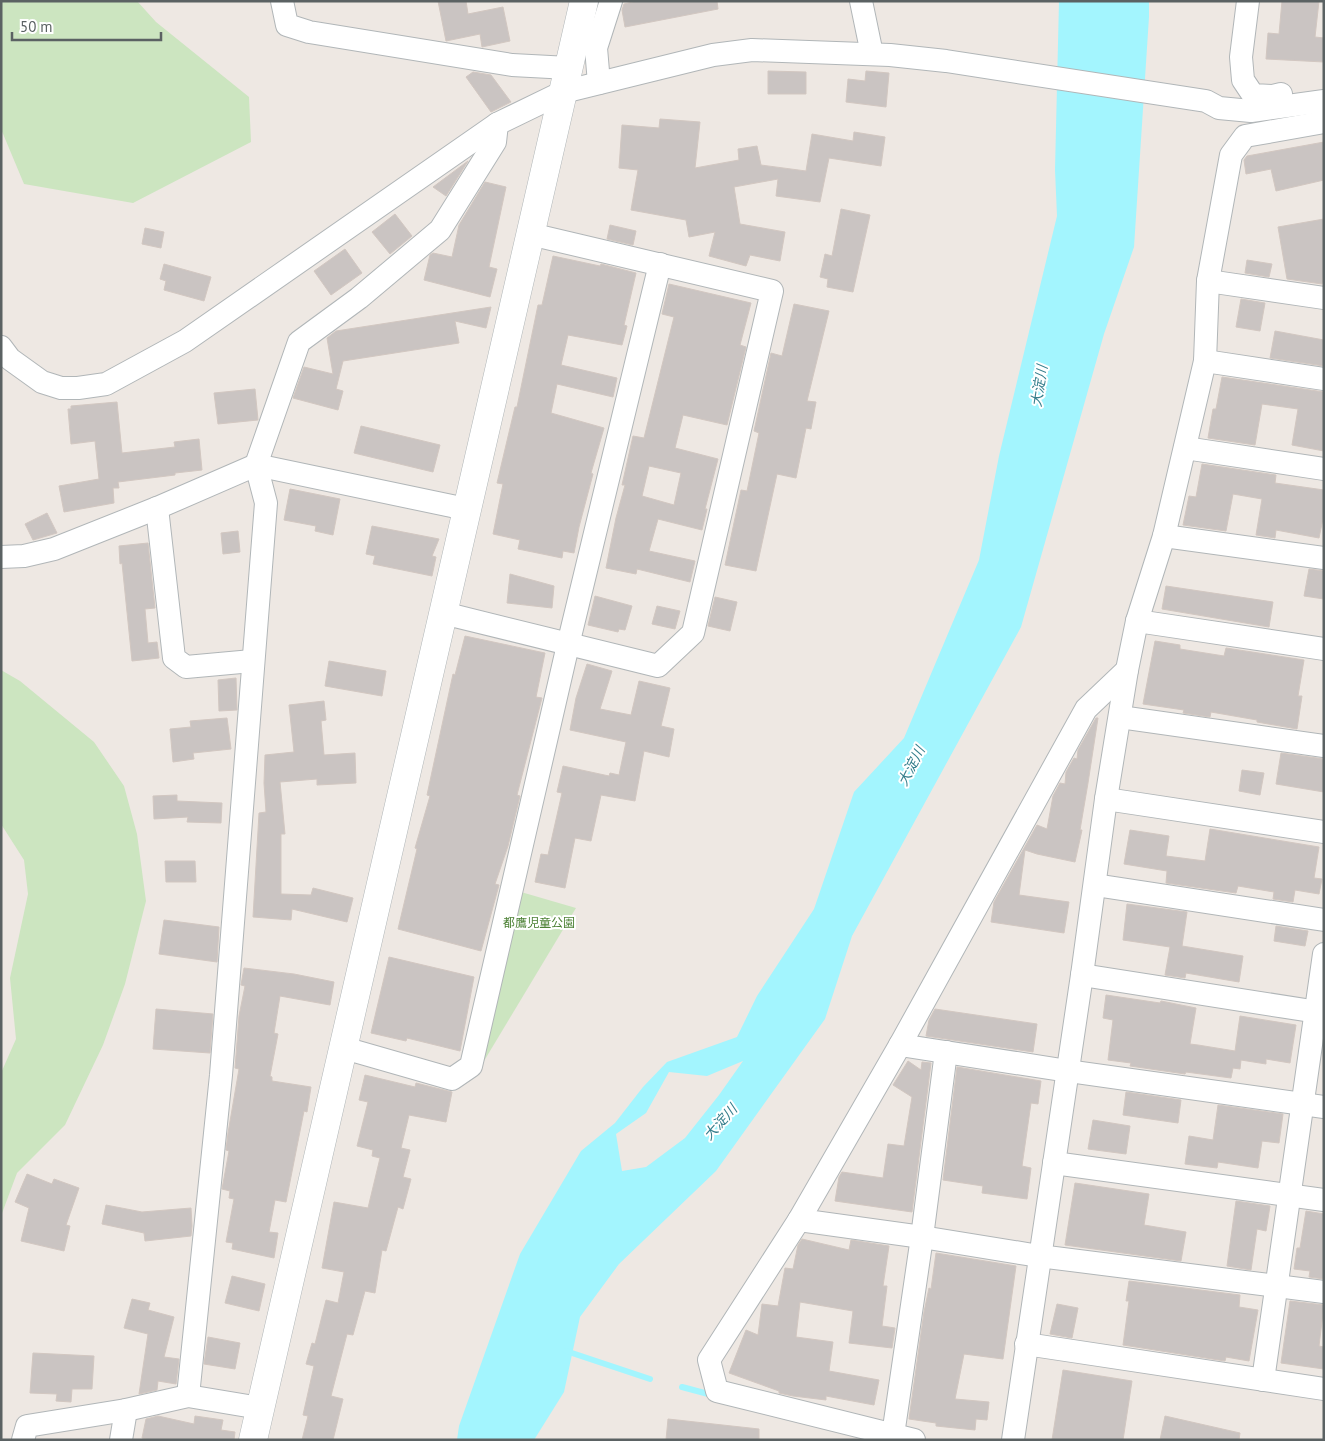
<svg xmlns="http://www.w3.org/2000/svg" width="1325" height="1441" viewBox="0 0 1325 1441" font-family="'PT Sans','Noto Sans JP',sans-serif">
<rect width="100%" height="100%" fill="#eee8e3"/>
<g fill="#cce5c0">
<polygon points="1,1 137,1 156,22 249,97 251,142 133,203 24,184 1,129"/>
<polygon points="1,670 20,681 94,742 124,786 137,834 146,901 125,984 103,1045 65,1125 17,1173 1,1216 1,1073 16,1039 10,978 28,894 24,860 1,824"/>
<polygon points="521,892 576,908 481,1066"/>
</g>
<path fill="#a3f5fe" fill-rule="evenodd" d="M1059 1H1149V17L1134 247 1104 334 1021 627 852 936 825 1019 716 1171 619 1264 580 1317 564 1392 534 1440H457L459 1426 520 1254 581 1151 615 1123 643 1087 667 1062 737 1037 757 996 814 909 854 792 904 738 979 560 999 456 1057 216 1055 170ZM743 1061 719 1095 685 1138 646 1167 622 1171 616 1134 646 1113 669 1072 707 1076Z"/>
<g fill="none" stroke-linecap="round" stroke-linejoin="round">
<g stroke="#a3f5fe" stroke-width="6">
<polyline points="566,1351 650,1379"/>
<polyline points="682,1387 712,1395"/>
</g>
</g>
<g fill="#cac4c2" stroke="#d2c7c1" fill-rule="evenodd">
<polygon points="438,1 466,1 468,14 503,7 510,41 482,47 480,34 446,41"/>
<polygon points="637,1 717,1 718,9 625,27 622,10 624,4"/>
<polygon points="1282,1 1319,1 1315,37 1324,38 1324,62 1266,59 1268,33 1279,34"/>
<polygon points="768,71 806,72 806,94 768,94"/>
<polygon points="866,71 889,73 886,107 846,102 848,79 865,81"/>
<polygon points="473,72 491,75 511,102 491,112 466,77"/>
<polygon points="660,119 700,122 695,168 739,160 738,149 757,146 761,165 806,171 812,134 853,141 854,132 885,137 881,166 829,158 820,202 776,196 778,179 734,187 740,224 785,232 780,261 750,255 746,266 709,256 715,232 689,237 686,220 631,210 638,170 619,168 622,125 659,128"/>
<polygon points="1324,142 1324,180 1276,191 1271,169 1246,174 1244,160 1247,156"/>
<polygon points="468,161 446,196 433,187"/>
<polygon points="485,182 506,187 489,267 497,269 490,297 424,280 430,255 433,253 452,257 459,225"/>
<polygon points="841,209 870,215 853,292 827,287 828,279 820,277 825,254 832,256"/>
<polygon points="395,214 412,236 390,254 372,232"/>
<polygon points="1324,219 1324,272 1322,284 1287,279 1278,227"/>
<polygon points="610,225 636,231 633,245 607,239"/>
<polygon points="145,228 164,232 161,248 142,244"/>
<polygon points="345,249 362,273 331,295 314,271"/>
<polygon points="553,256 600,266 601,264 636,273 624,325 627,326 622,345 568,335 561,365 617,378 613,397 557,384 551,413 604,428 591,473 593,474 579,527 574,553 563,551 562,558 518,549 520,540 493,534 503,484 497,483 515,407 517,407 538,305 542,305"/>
<polygon points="1247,260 1272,264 1269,277 1245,273"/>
<polygon points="164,264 211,277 204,301 164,290 166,281 160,279"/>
<path d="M669 284 751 303 740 345 746 347 727 425 683 415 675 448 718 459 705 509H707L702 530 658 519 649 551 695 561 690 582 637 569 636 574 606 568 616 518 625 485H622L633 436 644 438 674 317 662 314ZM649 466 681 473 674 505 642 496Z"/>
<polygon points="1241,299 1265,303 1260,331 1236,327"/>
<polygon points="794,304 829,311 807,401 816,402 811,429 806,428 796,478 777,474 756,571 725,565 741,490 747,491 759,433 754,431 771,353 782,356"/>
<polygon points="491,307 486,328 455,321 459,343 343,361 336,389 343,391 338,410 293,398 304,367 333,374 327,338 336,331"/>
<polygon points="1275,331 1324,340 1324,366 1270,358"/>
<polygon points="1222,377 1324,392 1324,451 1292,445 1298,409 1262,404 1255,445 1208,438 1213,409 1216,409"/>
<polygon points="255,389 258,420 218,424 214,393"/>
<polygon points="117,402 122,453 175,447 174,442 199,439 202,470 175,473 175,475 118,482 119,488 113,488 114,503 64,512 59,486 99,479 95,441 71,444 68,409 71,409 71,406"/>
<polygon points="361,426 440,445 433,472 354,453"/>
<polygon points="1202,464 1276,475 1275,483 1324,490 1324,514 1319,538 1276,530 1275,538 1256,535 1262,499 1233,494 1226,531 1183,525 1189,496 1196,497"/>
<polygon points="290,489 340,499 333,535 315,531 316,526 284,520"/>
<polygon points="47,513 57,533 33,540 25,524"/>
<polygon points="372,526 439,539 432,556 436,557 432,576 373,564 375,556 366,554"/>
<polygon points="238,531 240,552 223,554 221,533"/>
<polygon points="148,543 155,608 145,609 148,643 157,642 159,658 132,661 122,563 120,564 119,546"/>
<polygon points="1309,569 1324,571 1324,599 1304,596"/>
<polygon points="510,574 554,586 552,608 507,603"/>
<polygon points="1166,586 1273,602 1269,627 1162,609"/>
<polygon points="595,596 632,606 625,630 619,629 618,632 588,625"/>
<polygon points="715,597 737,602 730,631 708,626"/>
<polygon points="657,606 680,611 675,629 652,624"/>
<polygon points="465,636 545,653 536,697 542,698 517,795 520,796 508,846 495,884 499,885 481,951 398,929 417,849 415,848 430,796 427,795 453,674 455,675"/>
<polygon points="1155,641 1180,645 1180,649 1224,656 1226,648 1304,660 1298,696 1302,696 1297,729 1257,722 1257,720 1211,712 1210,717 1183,713 1184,710 1143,704"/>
<polygon points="329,661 386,671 382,696 325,686"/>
<polygon points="587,664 612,671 600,709 631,715 639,681 670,688 661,726 674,729 669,757 644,751 635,801 601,795 591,841 575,838 565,888 535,882 541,854 548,855 562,793 557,792 563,766 609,776 610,773 619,775 626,742 570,730 576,698"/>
<polygon points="236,678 237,710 219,711 218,680"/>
<polygon points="324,701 326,720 321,721 324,755 355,753 356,783 317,785 317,779 280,782 285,834 281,834 281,894 311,895 313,888 353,898 347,922 292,909 291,920 253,917 259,813 266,812 264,783 265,755 294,752 289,705"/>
<polygon points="227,718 231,749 193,753 194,759 173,762 170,729 191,727 190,721"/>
<polygon points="1096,718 1098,718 1088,783 1080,830 1082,830 1075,862 1037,854 1025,850 1019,895 1069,902 1064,933 991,922 994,902 1037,825 1047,829 1053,796 1060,783 1065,784 1066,772 1074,758 1077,759 1078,750"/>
<polygon points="1281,753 1324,759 1324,792 1276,784"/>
<polygon points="1242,770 1264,773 1260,795 1239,791"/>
<polygon points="177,795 177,801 222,803 221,823 187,822 188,817 154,819 153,796"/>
<polygon points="1210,829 1319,847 1314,878 1322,879 1319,894 1295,890 1293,902 1273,899 1274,892 1238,886 1236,893 1166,883 1167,871 1124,864 1130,830 1169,836 1166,856 1205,861"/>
<polygon points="165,861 195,861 196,882 166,882"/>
<polygon points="1127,904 1187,912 1182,946 1243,956 1239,982 1186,973 1185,978 1165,975 1170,947 1123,940"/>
<polygon points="164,920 219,927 217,962 159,954"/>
<polygon points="1276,926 1308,931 1305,946 1274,941"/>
<polygon points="389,957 474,977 460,1051 407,1038 406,1041 371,1033"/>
<polygon points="244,968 294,974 334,982 330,1005 280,996 274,1033 278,1034 270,1076 272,1077 272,1081 311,1087 307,1112 304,1111 286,1202 275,1200 269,1232 278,1233 274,1258 232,1249 233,1243 226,1242 234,1199 229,1198 230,1191 222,1189 229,1151 226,1150 228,1133 239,1069 235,1068 239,1016 245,986 241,985"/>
<polygon points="1106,995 1160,1003 1161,1001 1196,1008 1190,1044 1198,1045 1235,1051 1240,1016 1296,1025 1290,1063 1266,1059 1266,1064 1241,1060 1240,1069 1233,1068 1231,1078 1186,1072 1185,1074 1130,1066 1131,1063 1108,1060 1113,1020 1103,1018"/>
<polygon points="156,1009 213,1014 210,1053 153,1049"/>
<polygon points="935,1009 1037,1024 1033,1052 926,1036 929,1020"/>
<polygon points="908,1061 921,1070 922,1062 931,1063 912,1212 835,1201 839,1177 842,1172 883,1178 888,1144 904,1146 912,1097 893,1085"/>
<polygon points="957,1067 1041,1081 1038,1104 1031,1103 1022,1166 1031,1168 1027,1199 982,1193 983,1186 943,1180"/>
<polygon points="365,1075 415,1087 416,1083 452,1092 446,1122 409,1115 401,1148 410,1150 403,1177 411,1179 403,1209 398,1207 386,1251 382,1250 375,1293 365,1291 353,1335 347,1334 331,1396 343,1399 333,1440 302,1440 308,1416 303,1415 314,1366 306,1364 312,1343 315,1344 326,1300 338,1303 344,1272 322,1268 334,1202 368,1208 380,1158 372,1156 373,1150 357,1146 368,1102 359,1100"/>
<polygon points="1126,1092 1181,1100 1178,1123 1123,1115"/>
<polygon points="1218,1105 1283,1114 1279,1143 1262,1141 1258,1168 1218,1162 1217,1168 1185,1164 1189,1136 1213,1140"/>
<polygon points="1093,1120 1130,1126 1126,1154 1088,1149"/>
<polygon points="27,1174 52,1184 54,1179 79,1188 66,1225 70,1226 64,1251 21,1241 29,1208 15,1202"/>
<polygon points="1075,1183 1149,1194 1144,1225 1186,1232 1181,1261 1065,1245"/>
<polygon points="1236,1201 1270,1206 1266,1231 1257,1229 1251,1270 1227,1266"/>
<polygon points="106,1205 142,1212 191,1208 192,1226 191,1236 145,1241 144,1233 102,1224"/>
<polygon points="1306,1211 1324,1214 1324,1279 1309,1277 1310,1271 1294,1269 1297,1248 1300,1248"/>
<polygon points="802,1239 849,1250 851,1240 889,1246 883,1286 887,1286 882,1326 895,1328 892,1348 849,1343 853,1311 800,1302 796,1337 833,1342 829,1371 879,1380 874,1405 826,1396 826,1400 793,1396 779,1393 779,1391 729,1373 746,1330 758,1335 762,1304 778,1306 785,1268 793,1269 798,1245"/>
<polygon points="936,1253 1016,1266 1003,1359 964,1354 955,1399 989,1402 987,1420 976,1419 975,1430 936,1426 936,1423 909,1419 924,1312 929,1288 931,1289"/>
<polygon points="232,1276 265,1284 259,1311 225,1303"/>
<polygon points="1129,1281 1240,1295 1239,1307 1258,1310 1249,1361 1226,1357 1225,1361 1123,1345 1129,1301 1126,1301"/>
<polygon points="132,1299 150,1303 148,1310 174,1317 164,1357 179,1359 176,1384 158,1381 157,1390 139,1394 148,1334 124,1328"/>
<polygon points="1290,1301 1324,1305 1319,1346 1324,1347 1324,1369 1281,1363"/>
<polygon points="1057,1304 1078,1308 1072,1338 1050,1334"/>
<polygon points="208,1337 240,1343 235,1369 204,1364"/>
<polygon points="33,1353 94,1356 92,1389 72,1389 71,1402 56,1401 57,1394 30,1393"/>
<polygon points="1063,1370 1132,1381 1123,1440 1052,1440"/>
<polygon points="158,1416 194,1424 195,1416 223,1420 221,1430 235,1432 234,1440 150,1440 142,1438 146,1419"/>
<polygon points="1165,1416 1240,1433 1239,1440 1160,1440"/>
<polygon points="668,1419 759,1429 759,1440 666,1440"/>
</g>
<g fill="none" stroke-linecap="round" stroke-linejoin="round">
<g stroke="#b1b6b8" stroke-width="24">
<g id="street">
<polyline points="282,1 287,25 309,32 512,65 569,68"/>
<polyline points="861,1 872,54"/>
<polyline points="1248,1 1241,57 1243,80 1253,95 1272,96 1281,94"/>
<polyline points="599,83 596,48 611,1"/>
<polyline points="1208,281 1324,298"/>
<polyline points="1,347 10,359 42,382 61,388 78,388 106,384 185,341 497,124 563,92 713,55 752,50 890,55 946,61 1206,101 1219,108 1251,111 1324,101"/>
<polyline points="1205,361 1324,379"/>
<polyline points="1185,448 1324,469"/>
<polyline points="157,508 174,658 186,667 252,661"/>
<polyline points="1164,536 1324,558"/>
<polyline points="1,557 24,556 54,549 157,508 256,465 466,509"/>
<polyline points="443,613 658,666 693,633 772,291 530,234"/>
<polyline points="1137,621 1324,649"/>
<polyline points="1120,717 1324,746"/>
<polyline points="1106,799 1324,832"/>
<polyline points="1095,885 1324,920"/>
<polyline points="1082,975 1324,1013"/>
<polyline points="900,1045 1068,1071 1324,1107"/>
<polyline points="344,1048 452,1079 471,1066 568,645 660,264"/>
<polyline points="1054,1163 1324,1200"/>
<polyline points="799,1220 922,1237 1039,1256 1324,1292"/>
<polyline points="1026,1344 1324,1389"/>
<polyline points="1263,1380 1324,954"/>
<polyline points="188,1396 221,1075 266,503 256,465 299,342 359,298 440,230 495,142 497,124"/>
<polyline points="893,1435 922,1237 946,1052"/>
<polyline points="23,1440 27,1426 126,1410 188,1396 260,1408"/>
<polyline points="121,1440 126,1410"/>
<polyline points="914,1440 717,1391 709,1360 799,1220 900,1045 1086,709 1127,670"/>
<polyline points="1013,1440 1082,975 1106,799 1127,670 1137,621 1164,536 1205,361 1208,281 1231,155 1245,136 1324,122"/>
</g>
</g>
<g stroke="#b0b6b8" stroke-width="29">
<polyline id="secondary" points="253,1440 584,1"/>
</g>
<use href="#street" stroke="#fff" stroke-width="22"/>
<use href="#secondary" stroke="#fff" stroke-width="28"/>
</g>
<g text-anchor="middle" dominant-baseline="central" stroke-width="4" stroke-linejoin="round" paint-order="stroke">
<g font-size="12" fill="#4c8135" stroke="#fff">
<text x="539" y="922">都鷹児童公園</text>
</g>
<g font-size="14" font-style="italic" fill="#357e8c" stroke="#fff">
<text transform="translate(1039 386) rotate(-81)">大淀川</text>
<text transform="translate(911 766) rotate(-63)">大淀川</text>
<text transform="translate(720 1122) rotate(-48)">大淀川</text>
</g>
</g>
<rect width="1325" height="1441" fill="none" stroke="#5b6263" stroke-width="5"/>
<path d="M12 32v8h149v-8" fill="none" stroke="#5b6263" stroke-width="2.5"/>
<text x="20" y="32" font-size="15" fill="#5b6263" stroke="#ffffff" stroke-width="4" paint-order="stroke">50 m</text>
</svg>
